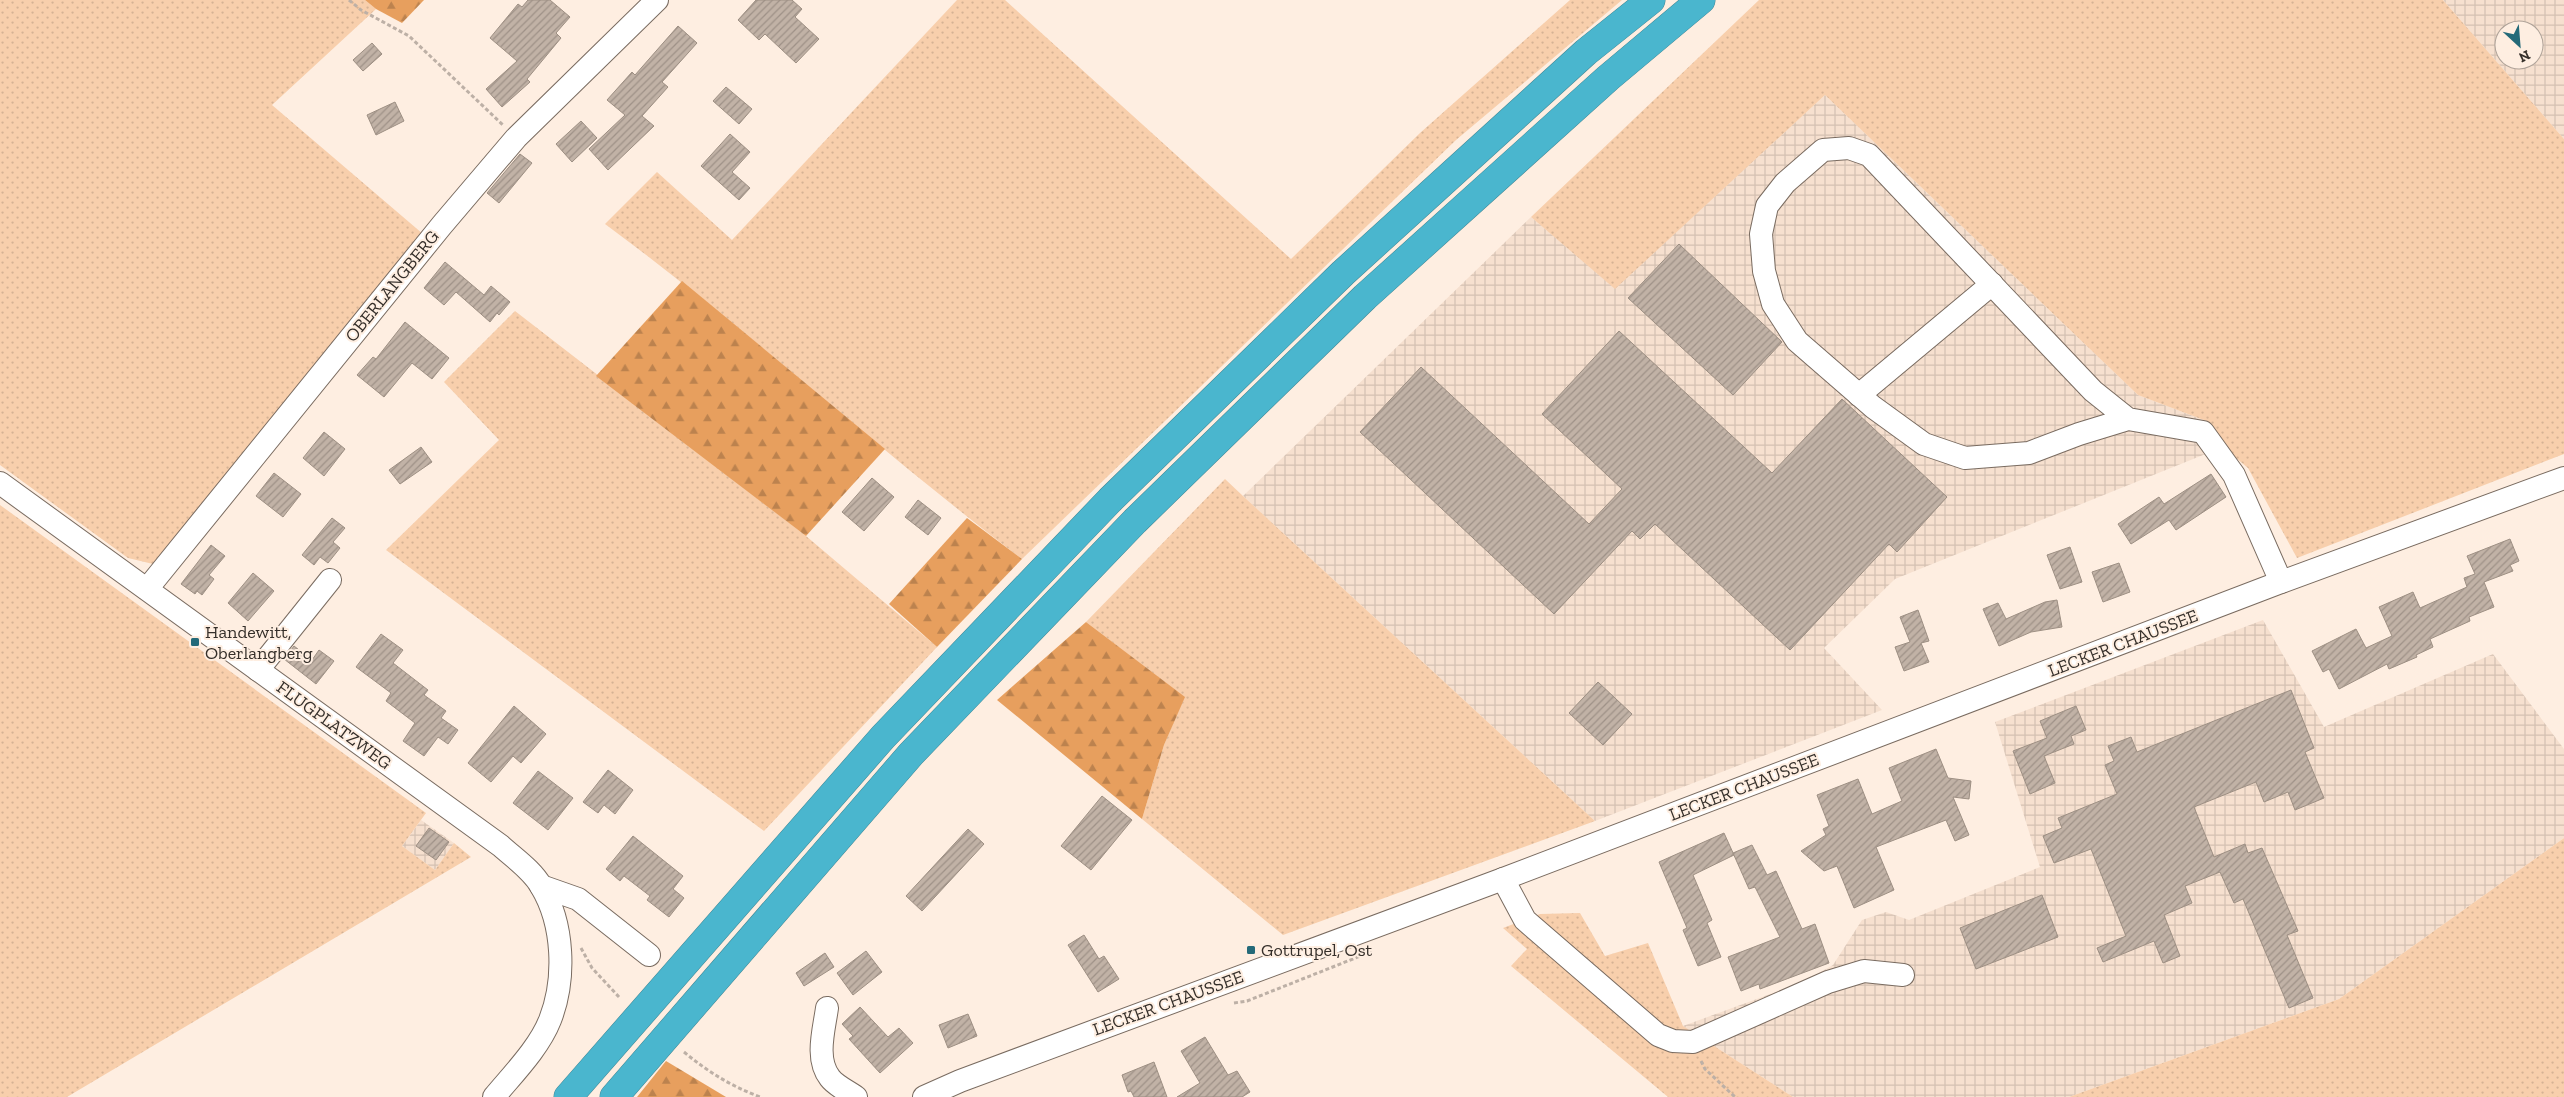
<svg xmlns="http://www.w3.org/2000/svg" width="2564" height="1097" viewBox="0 0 2564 1097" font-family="'Zilla Slab',serif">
<defs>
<pattern id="industrial-grid" width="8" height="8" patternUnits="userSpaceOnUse" patternTransform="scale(1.25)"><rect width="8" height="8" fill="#f6e0cf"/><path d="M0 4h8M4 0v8" fill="none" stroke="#d4c0b2"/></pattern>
<pattern id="grass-dots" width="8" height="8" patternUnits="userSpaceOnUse" patternTransform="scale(1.25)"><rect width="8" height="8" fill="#f8cfac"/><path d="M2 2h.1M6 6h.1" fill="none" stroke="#d5b294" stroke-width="1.8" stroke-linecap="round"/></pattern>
<pattern id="forest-firs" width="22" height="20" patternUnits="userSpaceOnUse" patternTransform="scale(1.25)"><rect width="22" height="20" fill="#e79f5e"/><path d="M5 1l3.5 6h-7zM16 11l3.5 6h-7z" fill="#bc824e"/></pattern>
<pattern id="building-hatch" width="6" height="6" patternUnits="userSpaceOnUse" patternTransform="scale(1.25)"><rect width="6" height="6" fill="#c1b2a6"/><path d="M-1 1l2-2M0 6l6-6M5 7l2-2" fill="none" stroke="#9e9187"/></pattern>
</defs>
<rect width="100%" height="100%" fill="#feeee1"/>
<g fill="url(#industrial-grid)" fill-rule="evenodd">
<path d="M2443 0H2564V139ZM2504 30H2534V60H2504Z"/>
<polygon points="1825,95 2138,395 2209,422 2223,447 1895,579 1824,648 1882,710 1595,821 1243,496 1531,217 1615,288"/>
<polygon points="2263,620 2324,727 2493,654 2564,749 2564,838 2339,999 2069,1097 1793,1097 1683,1026 1803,982 1833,965 1862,920 1886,912 1909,920 2040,867 1995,722"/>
<polygon points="421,820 454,843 435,870 402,846"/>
</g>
<g fill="url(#grass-dots)">
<polygon points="0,0 365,0 376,9 272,105 423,234 153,564 128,558 0,465"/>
<path d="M957 0H1005L1291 259 1420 133 1570 0H1622L1456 140 1022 559C879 451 749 330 605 224L657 172 732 240Z"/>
<polygon points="1759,0 2443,0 2564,139 2564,454 2297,558 2248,468 2223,447 2209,422 2138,395 1825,95 1615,289 1531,217"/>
<polygon points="515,311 806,536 937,647 764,831 386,550 499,440 444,382"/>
<polygon points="1225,479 1243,496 1595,821 1283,935 1142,819 1164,745 1184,697 1086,622"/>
<polygon points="0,505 426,813 402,846 435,870 454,843 471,857 67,1097 0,1097"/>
<polygon points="2564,838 2564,1097 2069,1097 2339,999"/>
<polygon points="1580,913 1605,956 1648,943 1683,1026 1793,1097 1668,1097 1511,966 1527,949 1503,928 1540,914"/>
</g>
<g fill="url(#forest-firs)">
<polygon points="365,0 424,0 402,23 376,9"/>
<polygon points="682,281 885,449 806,536 596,376"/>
<polygon points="967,518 1022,559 937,647 889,604"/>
<polygon points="1086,622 1185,697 1164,745 1142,819 997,700"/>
<polygon points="666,1061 726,1097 637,1097"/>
</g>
<g fill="url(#building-hatch)" stroke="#9d8f83">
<polygon points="528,0 550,0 570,17 556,33 561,38 527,79 530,82 502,107 486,89 517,61 490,38 518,4 522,7"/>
<polygon points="756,0 792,0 802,9 795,17 819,39 796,63 765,34 759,40 738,20"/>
<polygon points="678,26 697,43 662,82 668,87 642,116 654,126 608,170 589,149 625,115 607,100 632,72 635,75"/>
<polygon points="372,43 382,54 363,71 353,60"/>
<polygon points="726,87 752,109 739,124 713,101"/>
<polygon points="395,102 404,121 376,135 367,115"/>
<polygon points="581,121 597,138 572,162 556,144"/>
<polygon points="730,134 750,152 732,172 750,188 739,200 701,166"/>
<polygon points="520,154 532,163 499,203 487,193"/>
<polygon points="1679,244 1782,342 1733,395 1628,298"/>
<polygon points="445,262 484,295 491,286 510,302 499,315 497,313 490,322 456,292 444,305 424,288"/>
<polygon points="405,322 449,358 432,379 412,363 384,397 357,375 373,357 376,359"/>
<polygon points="1619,331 1772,473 1842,399 1947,497 1897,552 1889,544 1790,650 1655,524 1640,539 1632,531 1554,614 1360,432 1421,367 1589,524 1622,489 1542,414"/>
<polygon points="324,432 345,449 324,476 303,458"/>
<polygon points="421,447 432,462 400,484 389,470"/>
<polygon points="274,473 301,494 283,517 256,496"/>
<polygon points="2211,474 2226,497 2176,530 2169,520 2131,544 2118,524 2159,497 2164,504"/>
<polygon points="872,478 894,497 864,531 842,512"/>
<polygon points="918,500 941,518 928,535 905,517"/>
<polygon points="332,518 345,528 333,542 340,548 328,563 320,557 314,565 302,555"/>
<polygon points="2510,539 2519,561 2510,565 2513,571 2484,582 2494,607 2469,617 2470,621 2430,639 2433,647 2416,655 2417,657 2389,669 2387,664 2339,689 2329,669 2323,672 2312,651 2356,629 2366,648 2392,636 2379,607 2413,592 2420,608 2467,587 2464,578 2475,574 2467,556"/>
<polygon points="211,545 225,556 209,575 214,579 202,595 197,591 195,594 181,584"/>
<polygon points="2070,547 2082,582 2060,589 2047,555"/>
<polygon points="2119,563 2130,592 2103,602 2092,572"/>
<polygon points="253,573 274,591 248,621 228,603"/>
<polygon points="2057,600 2062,627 2031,632 1999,646 1983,609 1998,603 2006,619 2045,602"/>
<polygon points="1918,610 1929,641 1921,643 1929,662 1904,671 1895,647 1910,642 1900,617"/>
<polygon points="381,634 403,650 393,663 428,690 424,695 446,711 441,718 458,730 448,744 438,737 424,756 403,741 415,723 386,701 391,693 356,667"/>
<polygon points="294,646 312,660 319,650 334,661 316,684 284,659"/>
<polygon points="1598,682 1632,714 1603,745 1569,713"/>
<polygon points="2291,690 2314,748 2305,752 2324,798 2295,810 2288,792 2264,802 2256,782 2194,807 2214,857 2245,844 2248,853 2262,848 2298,931 2287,935 2313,998 2289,1008 2243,899 2234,903 2220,872 2185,886 2192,903 2164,915 2180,956 2163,963 2154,941 2103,962 2097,948 2126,936 2091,849 2054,863 2043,836 2062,828 2058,818 2117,794 2105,765 2114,761 2108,746 2131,737 2137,752"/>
<polygon points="514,706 546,734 521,763 513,756 491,782 468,763"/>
<polygon points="2076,706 2086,730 2071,736 2074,744 2044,756 2055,783 2030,794 2013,751 2047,738 2040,721"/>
<polygon points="1936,749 1948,778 1971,781 1969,799 1953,797 1969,835 1955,841 1946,820 1876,847 1894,890 1854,908 1837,866 1824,871 1801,851 1826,835 1823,829 1829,826 1817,795 1858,779 1872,814 1902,801 1889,768"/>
<polygon points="608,770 633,790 615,814 604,805 598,813 583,802"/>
<polygon points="538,771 573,798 548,830 513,803"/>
<polygon points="1102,796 1132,820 1091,870 1061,846"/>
<polygon points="429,828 449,842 436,860 416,846"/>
<polygon points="968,829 984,844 922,911 906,896"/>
<polygon points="1724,833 1734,855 1693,875 1712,920 1707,923 1721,957 1698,966 1683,930 1687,928 1659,862"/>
<polygon points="633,836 683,876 673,889 684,898 669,917 647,900 650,896 624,876 620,881 606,869"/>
<polygon points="1752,845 1767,875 1776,871 1802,929 1815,924 1829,963 1760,989 1759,984 1741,991 1728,957 1780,937 1755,887 1749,889 1733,853"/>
<polygon points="2042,895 2058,937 1976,969 1960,928"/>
<polygon points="1084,935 1099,959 1104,956 1119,979 1098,992 1068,945"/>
<polygon points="866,951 882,972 853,995 837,973"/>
<polygon points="825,953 834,967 804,986 796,973"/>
<polygon points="860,1007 888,1037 899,1028 913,1043 880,1073 849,1039 853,1036 842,1024"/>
<polygon points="968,1014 977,1036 948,1048 939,1025"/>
<polygon points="1205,1037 1228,1075 1237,1071 1250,1092 1242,1097 1177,1097 1200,1083 1181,1051"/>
<polygon points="1154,1062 1167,1097 1134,1097 1131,1091 1128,1092 1122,1075"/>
</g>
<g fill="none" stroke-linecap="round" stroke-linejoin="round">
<g stroke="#796b60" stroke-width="24">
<g id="minor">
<polyline points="1859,395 1992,284"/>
<polyline points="2128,419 2079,434 2029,453 1965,458 1924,444 1873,407 1797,341 1773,304 1764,271 1761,234 1767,206 1785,183 1823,150 1849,148 1869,155 2093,391 2128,419 2203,432 2234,475 2281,582"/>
<path d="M0 483 501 846C514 858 532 870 541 886 564 924 566 979 550 1020 539 1048 513 1074 494 1097"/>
<polyline points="147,589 442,225 516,138 657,0"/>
<polyline points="258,670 330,580"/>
<polyline points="1503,879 1525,920 1658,1035 1673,1041 1693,1042 1828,982 1864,971 1903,975"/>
<polyline points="541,886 578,899 649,955"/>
<path d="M827 1008C824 1030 815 1059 830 1078 836 1086 848 1091 856 1097"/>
<polyline points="924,1097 960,1081 1503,879 2281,582 2564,478"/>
</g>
</g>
<g stroke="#438795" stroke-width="29">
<g id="highway">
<polyline points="568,1097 883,737 1110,500 1343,273 1586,52 1651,0"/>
<polyline points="614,1097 911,754 1135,521 1365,297 1608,78 1701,0"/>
</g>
</g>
<g stroke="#bdb0a6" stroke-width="3" stroke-dasharray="4 2.5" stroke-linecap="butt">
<polyline points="349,0 361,10 409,36 503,125"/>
<polyline points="581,948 592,968 619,997"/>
<polyline points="1234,1003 1247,1001 1373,951"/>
<path d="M684 1052C708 1072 731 1086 760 1097"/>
<polyline points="1701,1061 1705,1069 1735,1097"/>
</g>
<use href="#minor" stroke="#fff" stroke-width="22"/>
<use href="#highway" stroke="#4ab6ce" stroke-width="28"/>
</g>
<g fill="#246a79" stroke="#feeee1" stroke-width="2">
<rect x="190" y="637" width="10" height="10" rx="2.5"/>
<rect x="1246" y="945" width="10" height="10" rx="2.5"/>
</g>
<g text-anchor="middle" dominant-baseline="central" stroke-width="4" stroke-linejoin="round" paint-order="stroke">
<g font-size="18" fill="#352f2a" stroke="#feeee1">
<text transform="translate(392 286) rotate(-51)">OBERLANGBERG</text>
<text transform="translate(2123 643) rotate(-21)">LECKER CHAUSSEE</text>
<text transform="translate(334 725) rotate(36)">FLUGPLATZWEG</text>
<text transform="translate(1744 787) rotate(-21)">LECKER CHAUSSEE</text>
<text transform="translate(1168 1003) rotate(-20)">LECKER CHAUSSEE</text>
</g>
<g font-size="18" fill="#352f2a" stroke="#feeee1" text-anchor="start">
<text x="205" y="632">Handewitt,<tspan x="205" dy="21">Oberlangberg</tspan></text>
<text x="1261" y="950">Gottrupel, Ost</text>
</g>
</g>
<g transform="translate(2519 45) rotate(154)"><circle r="24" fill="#feeee1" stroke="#aea298"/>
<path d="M0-4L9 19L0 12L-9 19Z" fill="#246a79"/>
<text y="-8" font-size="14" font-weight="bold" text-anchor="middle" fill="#352f2a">N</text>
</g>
</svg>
